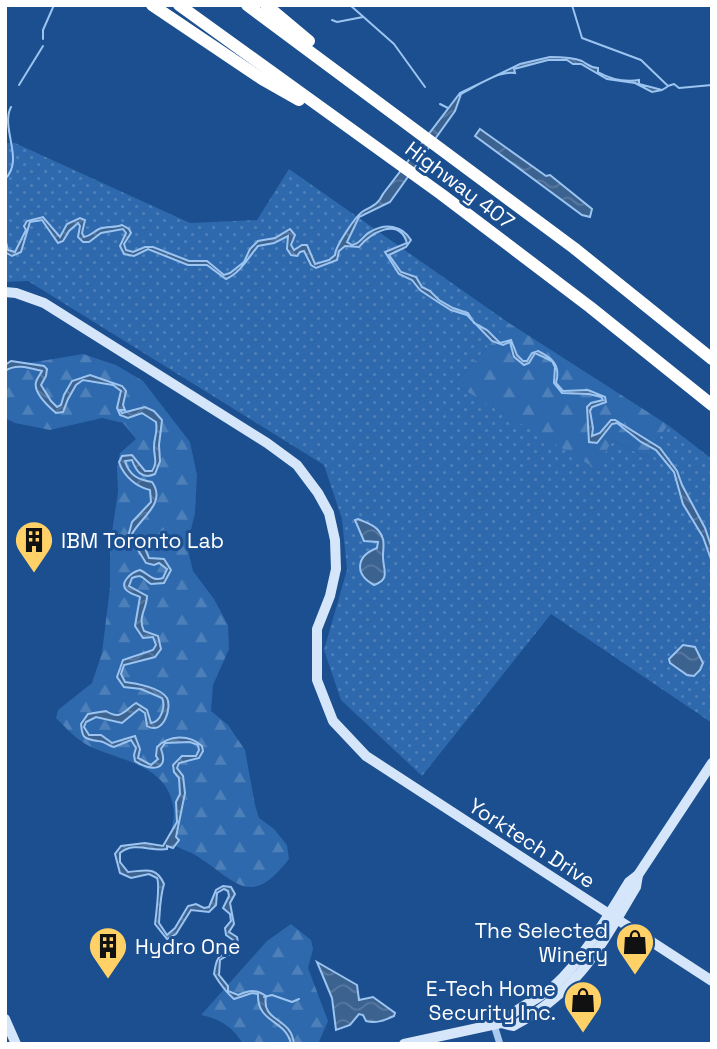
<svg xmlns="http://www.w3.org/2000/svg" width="717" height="1049" viewBox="0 0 717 1049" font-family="'Space Grotesk',sans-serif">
<defs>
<pattern id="grass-dots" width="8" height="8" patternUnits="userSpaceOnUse" patternTransform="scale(1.75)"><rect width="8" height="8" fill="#2e69ad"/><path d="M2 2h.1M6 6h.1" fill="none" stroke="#4d80b9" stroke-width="1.8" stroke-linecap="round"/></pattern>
<pattern id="forest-firs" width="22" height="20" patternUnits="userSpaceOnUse" patternTransform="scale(1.75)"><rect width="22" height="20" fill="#2e69ad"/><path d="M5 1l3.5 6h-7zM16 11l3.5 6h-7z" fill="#4d80b9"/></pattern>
<pattern id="water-waves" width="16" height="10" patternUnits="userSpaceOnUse" patternTransform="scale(1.75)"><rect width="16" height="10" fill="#3c6290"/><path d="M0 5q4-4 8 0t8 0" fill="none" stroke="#597aa1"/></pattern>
</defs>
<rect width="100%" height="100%" fill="#1b4f8f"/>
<polygon fill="url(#grass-dots)" points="5,143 15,143 190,223 257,220 289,169 509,323 454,384 595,467 613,440 645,457 668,425 712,459 712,723 551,614 422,776 341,700 324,650 347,570 342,519 324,465 28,281 5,282"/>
<g fill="url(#forest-firs)">
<polygon points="509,323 668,425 645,457 613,440 595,468 454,384"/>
<path d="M83 354 116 365 143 381 190 442 197 475 195 513 187 546 193 571 214 599 228 625 229 649 213 685 211 711 228 725 245 750 255 805 259 818 274 829 287 845 289 859C250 909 237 882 197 856 186 849 180 851 169 840 171 831 174 821 174 813 171 765 123 762 89 746 76 739 66 728 56 718L58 710 92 683 102 653 110 587V545L118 492 117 467 120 453 136 439 123 423 102 418 50 430 15 423 5 418V371L29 363Z"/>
<path d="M291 924 311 940 313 949 308 968 328 1021 318 1044H243C233 1027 220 1019 201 1015L267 941Z"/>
</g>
<g fill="url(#water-waves)" stroke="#9cc4f0" stroke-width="2">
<path d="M550 57C560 57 572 57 582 61 589 65 590 68 598 68V72C610 79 625 82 639 80V84L662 90 652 92 635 83 607 79 581 64H573L567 60H548L514 69 515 73C497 71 477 86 461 94L455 111 390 202 359 217 347 242 352 245C362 243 362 236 370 232 385 223 402 225 411 240L406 247 389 255 401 272 416 277 422 287 430 291 439 300 453 308 468 313 474 323 487 330 500 343 511 340 517 355 523 361H527L532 353 538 351C552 358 561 365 556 383L563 391 588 390 605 397 606 402 592 407 590 411 593 428 592 436 600 433 611 420H615L660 448 677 471 682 485 705 528 712 549V562L703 537 683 504 674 472 656 450 641 442 617 423 612 424 597 443 589 442 587 407 591 403 603 400 601 397 589 394 562 393 554 383 555 367 552 361 535 353 529 363 524 365 514 357 510 342 503 345 492 341 467 315 451 310 438 302 420 290 412 280 399 274 385 252 407 243C399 216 370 233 359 247L345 246 339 251 337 260 316 268 311 265 304 251 300 252 297 256 291 255 287 249 288 236 274 243 258 246C248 258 240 273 226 279L207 265H188L148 249 134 256 124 254 120 246 126 233 123 229 101 233 89 242H83L78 237 80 226 78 223 69 231 63 241 58 243 42 220 30 222 21 252 12 256 5 252V238L8 250 15 252 26 230 24 226 27 221 43 217 60 237 67 224 80 218 85 220 82 233 84 237C91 236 93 232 99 229 107 226 115 228 122 225L129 229 131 233 124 244 126 250 133 252 145 247H153L189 261H207L224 275 230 273 244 262 250 249 258 241 275 238 290 229 295 235 291 245 294 250 302 245H307L315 264 329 260 335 255C335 247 355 217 362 212 372 206 378 205 383 194L460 93 520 64Z"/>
<polygon points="480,129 546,176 550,175 592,209 590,217 582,215 475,136"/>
<path d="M11 361 44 366 47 369 46 376 41 385 51 401 57 407 61 405 64 395 72 381 90 375 122 386 126 391 123 405 125 410H120L122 413 145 407 154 411 162 420 159 445 160 461 155 474C142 480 136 471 132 460L125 461C129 475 138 480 152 482 167 503 141 517 132 534L134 537 141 538 149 558 164 559 171 570 164 583 151 584C143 579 142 573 132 578L129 586 147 596C147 609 137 617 144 631L158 636 161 649 155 657 124 665 121 674 125 682C136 683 161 688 167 698 172 707 164 736 147 726L145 713 139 709 122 723 96 717 86 722 84 727 89 735H101L112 743 135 736 140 749 138 758 151 765 158 759 156 756 157 747C169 735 189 734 202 746L203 751 199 758 179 763 177 768 183 776 185 793 176 837 179 840 173 848 167 846V849C151 852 135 841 120 853V862L128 872C144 871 156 865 164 884 160 897 160 909 159 923L167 935 175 928 188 906 196 904 204 908 209 907 216 890 223 886 231 887 235 894 230 903 234 924 229 932 237 937 239 948 235 955H228L220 960 219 975 228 986V991L238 995C250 990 255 989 266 996 261 1023 291 1016 294 1044H291C286 1019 257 1024 258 994L252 993 234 999C226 992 220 984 214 974 216 961 217 954 231 952L234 947 233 940 226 935 225 928 231 921 230 914 223 908 229 896 228 891 224 889 217 893 216 905 209 912 191 910 176 934 167 939 155 924C156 916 160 884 157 878L149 874 131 878 120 873 115 854 121 846 145 843 163 846 177 822 176 802 180 794 179 778 174 772 173 765 182 756H196L199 750 198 745 190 742 165 743 161 749C170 772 149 771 135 761L134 755 136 748 131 740 114 747C109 746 104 741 98 741 84 739 82 738 81 724L88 714 106 711C121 721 125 710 136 703L147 710 151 723C161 722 166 706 162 698L141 689 124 687 117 677 123 660 153 650 156 645 153 637 143 638 135 626 140 597C137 595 133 595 129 592 116 584 132 572 140 570 149 574 152 582 163 578L167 569 159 563 154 565 146 563 138 550 137 544 128 537 132 522 151 502 150 490C137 487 124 477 119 462L122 456 132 455 145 471H152C158 462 154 457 154 447 154 435 158 435 156 422L142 413 128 418 120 415 117 408 121 391 113 385 83 380 76 385 68 399 63 412 56 413C49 407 33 393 36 382 37 378 40 375 42 371 30 368 16 363 5 371V365Z"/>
<path d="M358 519C364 522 373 524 378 530 386 539 383 546 383 557 383 570 391 579 374 585 354 574 356 556 377 548L378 542 364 541 355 520Z"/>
<polygon points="683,645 695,647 703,663 700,670 694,676 687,675 670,663 669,659"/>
<path d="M317 962 357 985 359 1000 373 997 395 1013 394 1016C385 1020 376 1024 366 1021L363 1015 359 1014 350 1025 336 1030 332 998Z"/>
</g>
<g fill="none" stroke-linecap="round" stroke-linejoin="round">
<g stroke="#9cc4f0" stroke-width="2">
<polyline points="350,5 394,44 425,87"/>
<polyline points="572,5 582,38 641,60 668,86 674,84 679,88 712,85"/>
<polyline points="332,20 337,22 363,17"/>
<polyline points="43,39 43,30 54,5"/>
<polyline points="19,85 43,46"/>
<polyline points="662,90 667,87"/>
<polyline points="440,104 448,108"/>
<path d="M5 179C25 160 0 128 11 107"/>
<polyline points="264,997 272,995 292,1002 299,999"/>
</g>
<polyline stroke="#a9c9ee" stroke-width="7" points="494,1025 500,1044"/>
<g stroke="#d6e6fa" stroke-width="10">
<polyline points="5,292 16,293 44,303 267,443 297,465 318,493 329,513 335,540 336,569 330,596 317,629 317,680 333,721 366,756 712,981"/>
<polyline points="5,1019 16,1044"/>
<path d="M501 1023C516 1007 539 1000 555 985 582 961 609 914 629 882L638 875 712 763"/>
<path d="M404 1044 501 1023 513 1026C578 992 600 947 636 887L638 875"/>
</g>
<g stroke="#fff" stroke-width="12">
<polyline points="152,5 262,79 299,100"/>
<polyline points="179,5 441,194 590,307 712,405"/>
<polyline points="247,5 574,248 712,359"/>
<polyline points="266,5 309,41"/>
</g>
</g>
<defs>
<g id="building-pin" transform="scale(2.0125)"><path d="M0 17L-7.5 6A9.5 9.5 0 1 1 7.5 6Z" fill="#ffd166" stroke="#1b4f8f"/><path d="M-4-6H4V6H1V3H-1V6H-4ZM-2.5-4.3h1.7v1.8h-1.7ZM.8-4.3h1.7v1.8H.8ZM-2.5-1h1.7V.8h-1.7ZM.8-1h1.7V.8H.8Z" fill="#111"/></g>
<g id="shop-pin" transform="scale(2.0125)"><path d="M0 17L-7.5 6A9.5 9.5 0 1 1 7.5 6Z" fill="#ffd166" stroke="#1b4f8f"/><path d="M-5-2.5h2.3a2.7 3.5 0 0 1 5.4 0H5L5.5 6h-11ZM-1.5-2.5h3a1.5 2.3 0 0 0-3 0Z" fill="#111"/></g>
</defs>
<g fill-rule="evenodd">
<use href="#building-pin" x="34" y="540"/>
<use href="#shop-pin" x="635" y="942"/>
<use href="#building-pin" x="108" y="946"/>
<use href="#shop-pin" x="583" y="1000"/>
</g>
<g text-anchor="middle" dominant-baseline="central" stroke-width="6" stroke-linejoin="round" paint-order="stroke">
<g font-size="21" fill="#fff" stroke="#1b4f8f">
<text transform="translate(460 185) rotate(37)">Highway 407</text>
<text transform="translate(532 843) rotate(33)">Yorktech Drive</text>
</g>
<g font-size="21" fill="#fff" stroke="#1b4f8f" text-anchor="start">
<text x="61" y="540">IBM Toronto Lab</text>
<text x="608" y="930" text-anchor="end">The Selected<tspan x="608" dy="24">Winery</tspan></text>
<text x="135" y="946">Hydro One</text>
<text x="556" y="988" text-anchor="end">E-Tech Home<tspan x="556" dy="24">Security Inc.</tspan></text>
</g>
</g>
<rect width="717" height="1049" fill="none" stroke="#ffffff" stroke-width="14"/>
</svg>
